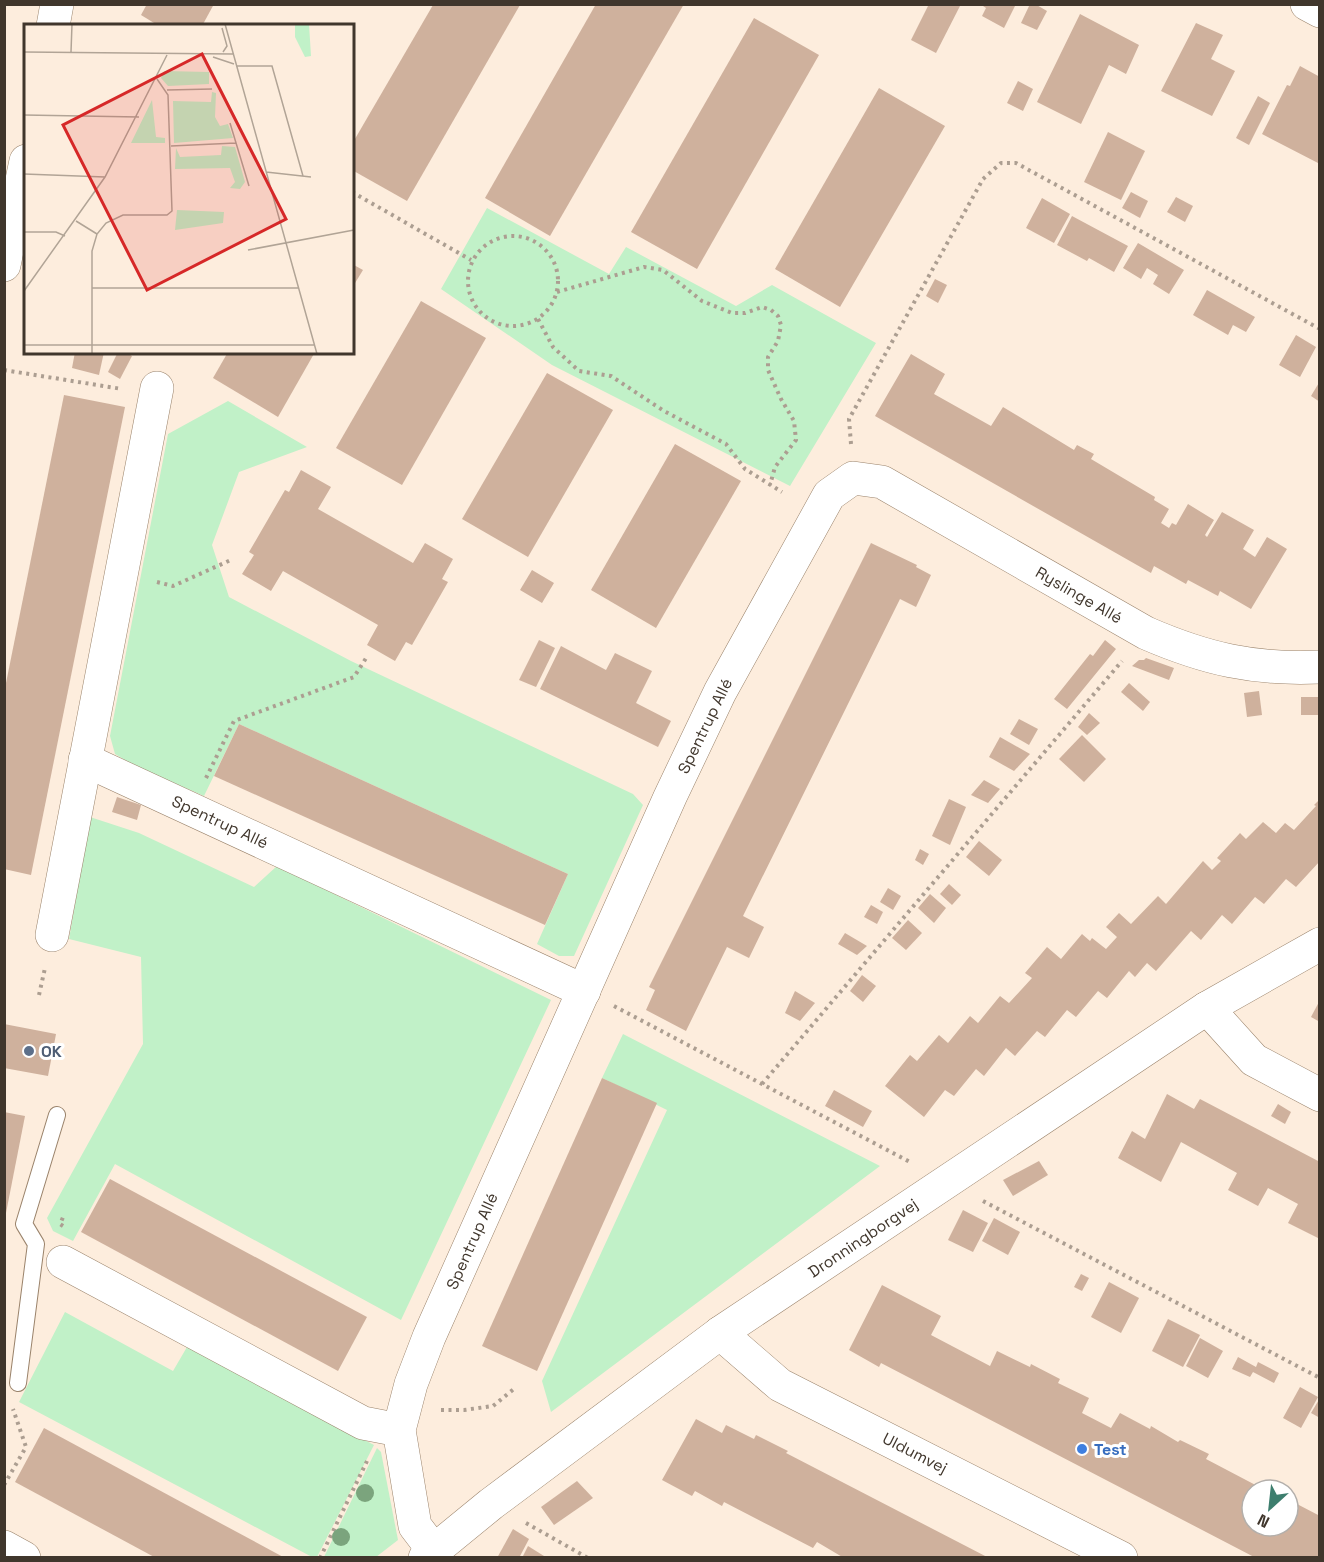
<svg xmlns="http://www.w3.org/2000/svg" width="1324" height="1562" viewBox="0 0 1324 1562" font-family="'Space Grotesk',sans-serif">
<rect width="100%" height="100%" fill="#fdeddd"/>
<g fill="#c1f1c8">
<polygon points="487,208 609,274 626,247 736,306 772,285 876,343 790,486 552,365 441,289"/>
<polygon points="228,401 307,447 239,472 212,545 229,597 351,661 633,794 643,805 574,956 559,956 537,944 568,874 239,724 204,796 135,766 115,754 110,736 168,434"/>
<polygon points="90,817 139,833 254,887 277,866 551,1000 401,1320 115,1164 73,1241 53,1231 47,1218 143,1044 141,957 69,939"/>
<polygon points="623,1034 880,1166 551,1412 542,1381 667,1110 602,1078"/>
<polygon points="65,1312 173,1371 187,1347 374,1445 317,1557 312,1557 19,1402"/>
<polygon points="377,1448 381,1452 398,1540 376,1557 324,1557"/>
</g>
<g fill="#cfb19d">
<polygon points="147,4 214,4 202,26 159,26 141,15"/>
<polygon points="596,4 684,4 550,236 485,198"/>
<polygon points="929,4 960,6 936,53 911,40"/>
<polygon points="980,4 1016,4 1004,28 982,16 986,8"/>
<polygon points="1030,4 1035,4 1047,11 1037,30 1021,23"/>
<polygon points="433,5 520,5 407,201 352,170 352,144"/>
<polygon points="1080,14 1139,45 1126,74 1109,65 1081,124 1037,102"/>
<polygon points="754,18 819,55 697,269 631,232"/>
<polygon points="1196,23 1223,35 1211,59 1235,71 1212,116 1161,91"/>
<polygon points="1300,66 1320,77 1320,159 1318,163 1262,134 1287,85 1290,86"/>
<polygon points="1018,81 1033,89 1023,111 1007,103"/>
<polygon points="879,88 945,126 840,307 775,269"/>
<polygon points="1258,96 1270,103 1249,145 1236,138"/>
<polygon points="1108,132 1145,151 1121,200 1084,182"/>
<polygon points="1131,192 1148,201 1140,218 1122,208"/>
<polygon points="1176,197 1193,206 1185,222 1167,212"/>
<polygon points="1042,198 1070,214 1054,243 1026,228"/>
<polygon points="1072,216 1128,246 1114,272 1089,258 1087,261 1057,245"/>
<polygon points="1138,243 1184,270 1169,294 1153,284 1158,275 1147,268 1141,279 1123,268"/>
<polygon points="352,264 363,270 352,288"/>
<polygon points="935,279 947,285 938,303 926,296"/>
<polygon points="1207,290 1255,317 1246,332 1233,325 1228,335 1193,315"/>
<polygon points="421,301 486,338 402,485 336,448"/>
<polygon points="1296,335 1316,347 1300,377 1279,365"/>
<polygon points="75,352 104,352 99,375 72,368"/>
<polygon points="118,352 125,352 132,356 120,379 108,372"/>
<polygon points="228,352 315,352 278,417 213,378"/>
<polygon points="911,354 945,374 934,394 991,426 1003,407 1074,450 1077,445 1094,454 1091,459 1155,497 1154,500 1169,509 1161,523 1169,528 1172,523 1176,525 1188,504 1214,520 1205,535 1207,537 1222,512 1254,530 1243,549 1255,557 1267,537 1287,549 1251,609 1220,591 1218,596 1188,580 1186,584 1154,566 1151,573 875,416"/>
<polygon points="547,373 613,410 528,557 462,519"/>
<polygon points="1320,381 1320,402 1311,396"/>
<polygon points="64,395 125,407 31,875 4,869 4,693"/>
<polygon points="675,444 741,481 656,628 591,590"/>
<polygon points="301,470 331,487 318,509 413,563 425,543 453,559 442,579 448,582 412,645 406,642 395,661 367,645 378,625 283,571 271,591 242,574 254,555 249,552 285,490 289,492"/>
<polygon points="871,543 917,565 916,567 931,575 916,607 900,599 743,916 764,927 749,958 727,947 686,1031 646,1010 655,990 649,987"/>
<polygon points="532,570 554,583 542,603 520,590"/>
<polygon points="539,640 555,648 536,687 519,680"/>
<polygon points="1105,640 1116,649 1067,709 1054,699 1090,654 1093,656"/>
<polygon points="561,646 606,670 615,653 652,671 636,703 671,721 658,747 540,689"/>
<polygon points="1146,658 1174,668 1169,680 1132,666 1139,660 1144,660"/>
<polygon points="1129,683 1150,702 1143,711 1121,692"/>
<polygon points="1259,691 1262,715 1247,717 1244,693"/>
<rect x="1301" y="697" width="17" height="18"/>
<polygon points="1089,713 1100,723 1087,735 1078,727"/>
<polygon points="1019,719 1038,729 1029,745 1010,734"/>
<polygon points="239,724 568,874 545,925 214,776"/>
<polygon points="1082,735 1106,759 1084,782 1059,759"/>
<polygon points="1000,737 1030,754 1014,771 989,757"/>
<polygon points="984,780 1000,789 988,803 971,795"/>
<polygon points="117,797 141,805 137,820 112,812"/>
<polygon points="949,799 966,807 950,845 932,836"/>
<polygon points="1320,799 1320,861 1296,887 1286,879 1264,904 1255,897 1232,924 1222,915 1201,940 1191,931 1156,971 1147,963 1135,977 1129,971 1107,998 1098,991 1076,1017 1067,1010 1045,1037 1037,1031 1015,1056 1006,1048 984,1076 976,1069 954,1096 945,1090 924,1117 885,1086 910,1055 917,1061 939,1035 948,1043 970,1016 978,1023 1000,996 1009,1003 1032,978 1025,973 1047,947 1061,959 1082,934 1090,941 1092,938 1106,949 1117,937 1106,927 1119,913 1131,924 1158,896 1166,904 1203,861 1212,870 1221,861 1217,858 1240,833 1246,839 1263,822 1276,833 1285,823 1294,830 1316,806 1314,805"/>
<polygon points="979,841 1002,860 989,876 966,857"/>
<polygon points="920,849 929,854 923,865 915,860"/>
<polygon points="949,884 961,895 952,905 940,894"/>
<polygon points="888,888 901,896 893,910 880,902"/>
<polygon points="930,894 946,908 934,923 918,908"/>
<polygon points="871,905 883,912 877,924 864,917"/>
<polygon points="908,920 922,933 906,950 892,938"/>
<polygon points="845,933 867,946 857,955 838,944"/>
<polygon points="862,975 876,986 863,1002 850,991"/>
<polygon points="795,991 815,1003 800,1021 785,1013"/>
<polygon points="1320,1000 1320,1022 1311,1017"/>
<polygon points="4,1024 56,1034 48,1076 4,1068"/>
<polygon points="602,1078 657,1103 537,1371 482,1346"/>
<polygon points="834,1090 872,1111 863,1127 825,1106"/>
<polygon points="1167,1094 1194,1109 1200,1099 1320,1162 1320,1239 1288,1223 1298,1204 1268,1188 1258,1206 1228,1190 1237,1173 1181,1142 1161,1182 1118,1158 1132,1131 1145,1139"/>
<polygon points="1278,1104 1291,1112 1285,1124 1271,1116"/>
<polygon points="4,1112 25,1116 6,1213 4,1213"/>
<polygon points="1039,1161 1048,1175 1013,1196 1003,1180"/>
<polygon points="110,1179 367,1317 338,1371 81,1232"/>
<polygon points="963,1210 988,1223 973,1252 948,1240"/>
<polygon points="994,1218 1020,1232 1008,1255 982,1241"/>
<polygon points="1081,1274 1089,1278 1082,1291 1074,1287"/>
<polygon points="1109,1282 1139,1298 1121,1333 1091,1317"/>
<polygon points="882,1285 941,1316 931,1335 990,1366 997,1351 1030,1367 1031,1364 1060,1379 1058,1383 1089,1398 1082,1413 1111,1428 1120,1413 1150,1429 1151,1426 1178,1442 1180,1440 1209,1454 1206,1459 1265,1490 1252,1490 1252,1526 1288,1526 1288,1505 1295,1508 1297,1504 1320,1516 1320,1558 1256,1558 881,1363 879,1367 849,1350"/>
<polygon points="1168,1319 1200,1335 1183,1367 1152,1351"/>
<polygon points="1200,1338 1223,1351 1208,1378 1186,1366"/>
<polygon points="1238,1357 1256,1367 1258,1362 1279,1373 1274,1383 1253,1372 1250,1377 1232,1369"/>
<polygon points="1300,1387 1318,1397 1301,1428 1283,1418"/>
<polygon points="1320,1398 1320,1418 1311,1413"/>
<polygon points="696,1419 722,1433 726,1425 754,1439 756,1435 788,1451 786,1453 989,1558 844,1558 817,1542 813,1548 724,1502 722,1506 695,1491 692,1496 662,1480"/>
<polygon points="44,1428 285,1558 156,1558 15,1482"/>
<polygon points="577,1481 593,1498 554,1525 541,1507"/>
<polygon points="513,1529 529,1539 519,1558 497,1558"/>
<polygon points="528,1546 544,1556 543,1558 522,1558"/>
</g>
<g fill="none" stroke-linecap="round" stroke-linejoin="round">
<g stroke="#9a836b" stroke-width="18">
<polyline id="lane" points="18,1383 36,1244 24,1224 57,1115"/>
</g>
<g stroke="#9a836b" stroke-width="34">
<g id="street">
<polyline points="1307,4 1320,11"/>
<polyline points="85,760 584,991"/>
<polyline points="52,935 157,388"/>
<polyline points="1207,1008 1254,1060 1320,1095"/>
<polyline points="63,1262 363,1423 399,1430"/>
<polyline points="720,1333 780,1385 1121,1558"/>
<path d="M434 1551 415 1526 399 1430 411 1384 429 1337 670 797 720 692 829 495 853 478 882 482 1146 633C1206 659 1254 670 1320 667"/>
<polyline points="425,1558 491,1504 720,1333 1207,1008 1320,944"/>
</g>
</g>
<g stroke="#9a836b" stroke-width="34">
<g id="secondary">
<polyline points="53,26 57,4"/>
<polyline points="4,265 26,161"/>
<polyline points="4,1547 24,1558"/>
</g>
</g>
<g stroke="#ac9e91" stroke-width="4" stroke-dasharray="3 4.5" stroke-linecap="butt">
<polyline points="352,192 471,260"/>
<circle cx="513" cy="281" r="45"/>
<polyline points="557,292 644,267 663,270 702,301 732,313 745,313 762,307 771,310 778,316 781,325 778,341 768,357 768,370 781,399 794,421 796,440 775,467 770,485"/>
<polyline points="538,319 553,347 579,371 611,376 664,411 726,444 745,469 782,492"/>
<polyline points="4,370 122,389"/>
<polyline points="851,444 849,419 983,179 1001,163 1016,163 1320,329"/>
<polyline points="157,582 173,586 233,559"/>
<polyline points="206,778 234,721 354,677 368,655"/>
<polyline points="39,995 45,968"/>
<polyline points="614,1006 910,1162"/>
<polyline points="762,1084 1122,661"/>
<polyline points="983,1201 1320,1378"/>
<polyline points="63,1226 60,1224 64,1215"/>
<polyline points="441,1410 464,1410 493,1406 515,1388"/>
<polyline points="4,1485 26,1447 13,1409"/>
<polyline points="526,1523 588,1558"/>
<polyline points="320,1558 367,1461"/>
</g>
<use href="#lane" stroke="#fff" stroke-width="16"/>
<use href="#street" stroke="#fff" stroke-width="33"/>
<use href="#secondary" stroke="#fff" stroke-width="33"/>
</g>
<g fill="#7ba47d">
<circle cx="365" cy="1493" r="9"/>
<circle cx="341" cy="1537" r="9"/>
</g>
<circle fill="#5c6f8a" stroke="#fff" stroke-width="2" cx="29" cy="1051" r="6"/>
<circle fill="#3f7fe0" stroke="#fff" stroke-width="2" cx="1082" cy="1449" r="6"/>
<g text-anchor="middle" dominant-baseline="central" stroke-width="6" stroke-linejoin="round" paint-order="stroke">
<g font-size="16" fill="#40362c" stroke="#fff">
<text transform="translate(1079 595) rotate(30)">Ryslinge Allé</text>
<text transform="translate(705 726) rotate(-64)">Spentrup Allé</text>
<text transform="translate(220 822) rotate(25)">Spentrup Allé</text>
<text transform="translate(863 1238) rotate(-34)">Dronningborgvej</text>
<text transform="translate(472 1241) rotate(-66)">Spentrup Allé</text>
<text transform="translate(915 1453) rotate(27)">Uldumvej</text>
</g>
<g font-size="16" font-weight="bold" fill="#4e5e75" stroke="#fff" text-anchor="start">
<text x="41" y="1051">OK</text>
</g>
<g font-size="16" font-weight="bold" fill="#366cbe" stroke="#fff" text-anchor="start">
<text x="1094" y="1449">Test</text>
</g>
</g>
<g transform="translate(24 24)">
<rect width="330" height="330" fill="#fdeddd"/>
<path d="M271 0H285L287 32 281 33 271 13ZM140 47 185 48V60L144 62 137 54ZM188 68 192 69 191 93 196 102 204 100 209 114 150 119 149 77 187 78ZM128 76 132 113 141 114V119H107ZM198 122 211 123 221 158 216 165 206 164 211 158 206 144 151 145 152 124 156 133 197 131ZM153 186 200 188 199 199 151 206Z" fill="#c1f1c8"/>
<path fill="none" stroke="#b1a496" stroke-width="1.5" d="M201 0 293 330M198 4 203 22 199 28M0 28 209 30M47 28 48 0M189 33 210 40M212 42H248L279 152M143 66 188 65M0 91 115 93M206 99 225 162M147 122 212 119M242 148 287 153M0 150 81 153M52 197 73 210M0 208H32L41 212M224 226 330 206M68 264H274M0 267 81 153 143 31M0 321H290M68 330V227L73 210 82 199 99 191H143L148 187 144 71 133 55"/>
<path fill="#d62828" fill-opacity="0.15" stroke="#d62828" stroke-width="3" d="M178 30 262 195 123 266 39 101Z"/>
<rect width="330" height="330" fill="none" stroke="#40362c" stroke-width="3"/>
</g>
<rect width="1324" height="1562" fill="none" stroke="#40362c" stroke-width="12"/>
<g transform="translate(1270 1508) rotate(207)"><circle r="28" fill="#ffffff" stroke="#b3afab" stroke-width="1.5"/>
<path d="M0-4.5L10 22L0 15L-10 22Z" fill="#3d7e6e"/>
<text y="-9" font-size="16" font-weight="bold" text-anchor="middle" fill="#40362c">N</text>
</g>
</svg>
